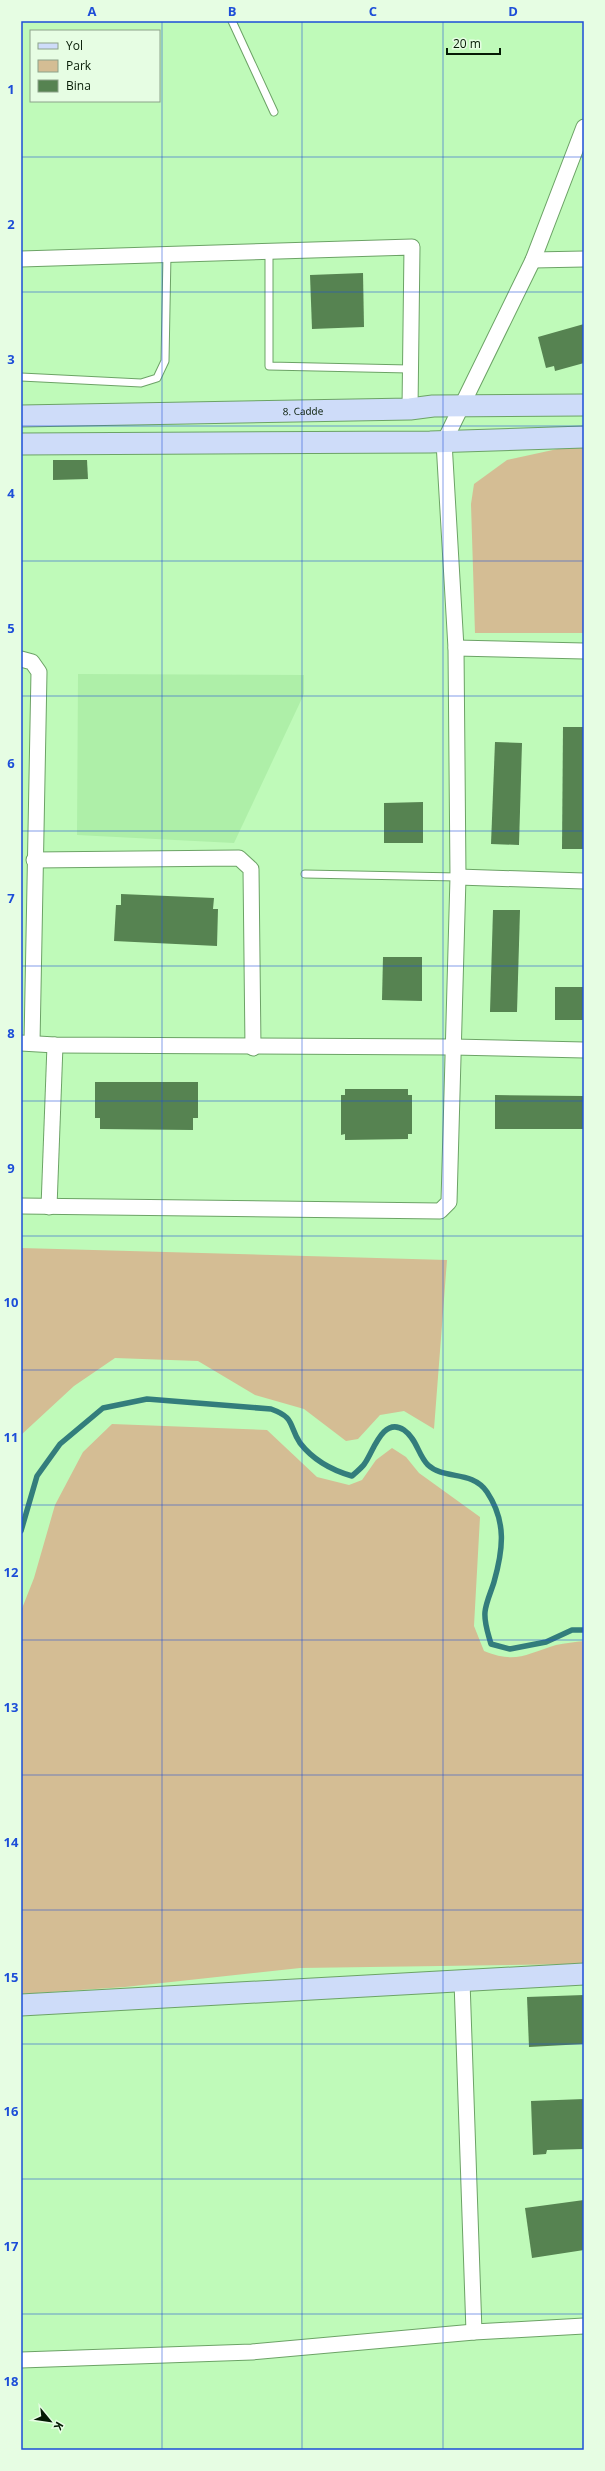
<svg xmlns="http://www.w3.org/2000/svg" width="605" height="2471" viewBox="0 0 605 2471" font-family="'Open Sans',sans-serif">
<rect width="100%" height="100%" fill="#bffab9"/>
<polygon fill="#aeefa8" points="78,674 304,675 304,694 234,843 77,835"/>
<g fill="#d4bd94">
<polygon points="562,448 584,448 584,633 475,633 471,504 474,484 507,460"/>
<polygon points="21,1248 447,1260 434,1429 404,1411 380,1415 358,1439 346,1441 304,1409 255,1395 198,1361 115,1358 74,1386 21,1435"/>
<path d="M112 1424 267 1430 317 1477 349 1485 362 1480 376 1460 392 1448 406 1457 419 1473 480 1517 474 1626 484 1651C516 1664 526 1654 556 1645 565 1643 575 1642 584 1641V1964L300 1968 125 1987 21 1994V1611L34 1578 55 1505 83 1452Z"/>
</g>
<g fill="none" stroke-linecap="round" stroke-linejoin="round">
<path stroke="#337d7c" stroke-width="5.5" d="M21 1531 37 1476 60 1444 103 1408 147 1399 271 1409C296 1418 288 1425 300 1443 314 1461 331 1470 352 1476 356 1472 362 1468 365 1463 373 1452 383 1416 404 1430 417 1439 418 1455 428 1465 444 1480 472 1470 487 1492 507 1522 503 1550 494 1582 491 1592 486 1602 485 1612 484 1623 488 1633 491 1644L510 1649 546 1642 572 1630H584"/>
</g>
<g fill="#568351">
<polygon points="363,273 364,327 312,329 310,275"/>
<polygon points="584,324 584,363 555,371 554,366 546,368 538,337"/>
<polygon points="53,460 87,460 88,479 53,480"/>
<polygon points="563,727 584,727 584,849 562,849"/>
<polygon points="495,742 522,743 519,845 491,844"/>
<polygon points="423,802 423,843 384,843 384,803"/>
<polygon points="121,894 214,898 213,909 218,909 217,946 114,941 116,905 121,905"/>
<polygon points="493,910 520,910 517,1012 490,1012"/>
<polygon points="383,957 422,957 422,1001 382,1000"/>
<rect x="555" y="987" width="29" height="33"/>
<polygon points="95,1082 198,1082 198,1118 193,1118 193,1130 100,1129 100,1118 95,1118"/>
<polygon points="345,1089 408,1089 408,1095 412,1095 412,1134 408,1134 408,1139 345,1140 345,1134 341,1135 341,1095 345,1095"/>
<polygon points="495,1095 584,1096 584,1129 495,1129"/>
<polygon points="584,1995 584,2044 529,2047 527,1997"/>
<polygon points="584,2099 584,2149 547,2150 546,2154 533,2155 531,2101"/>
<polygon points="584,2200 584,2250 532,2258 525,2208"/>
</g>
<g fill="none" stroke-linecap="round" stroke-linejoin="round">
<g stroke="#6ca366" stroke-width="9">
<g id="lane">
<polyline points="232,21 274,112"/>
<polyline points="269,252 269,366 409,369"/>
<polyline points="21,377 141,383 157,378 165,361 167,254"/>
<polyline points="305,874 458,877"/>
</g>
</g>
<g stroke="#6ca366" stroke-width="17">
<g id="street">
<polyline points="21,259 412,247 410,409"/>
<polyline points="533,260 584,259"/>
<polyline points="456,648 584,651"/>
<polyline points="21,659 32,662 39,672 32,1043"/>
<polyline points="34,860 239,858 251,869 253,1048"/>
<polyline points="458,877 584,881"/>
<polyline points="21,1043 55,1045 453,1047 584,1050"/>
<polyline points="21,1206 440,1211 449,1202 458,877 456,648 444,442 533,260 584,127"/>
<polyline points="49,1207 55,1045"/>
<polyline points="462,1981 474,2332"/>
<polyline points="21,2360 252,2352 474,2332 584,2326"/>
</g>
</g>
<g stroke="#6ca366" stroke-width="23">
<g id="secondary">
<path id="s1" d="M21 416 410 409 433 406 584 405"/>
<polyline points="21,444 430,442 584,437"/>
<polyline points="21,2005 584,1974"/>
</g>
</g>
<use href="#lane" stroke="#fff" stroke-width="7"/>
<use href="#street" stroke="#fff" stroke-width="15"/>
<use href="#secondary" stroke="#cedcf9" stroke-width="21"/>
</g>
<path fill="none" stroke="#1d4ed8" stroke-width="1" stroke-opacity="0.55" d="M162 21V2450M302 21V2450M443 21V2450M21 157H584M21 292H584M21 426H584M21 561H584M21 696H584M21 831H584M21 966H584M21 1101H584M21 1236H584M21 1370H584M21 1505H584M21 1640H584M21 1775H584M21 1910H584M21 2044H584M21 2179H584M21 2314H584"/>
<g text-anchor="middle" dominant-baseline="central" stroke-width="3" stroke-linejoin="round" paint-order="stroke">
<g font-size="10" fill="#051a04" stroke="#e6fde3">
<text stroke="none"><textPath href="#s1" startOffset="282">8. Cadde</textPath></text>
</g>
</g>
<rect width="605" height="2471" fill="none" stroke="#e6fde3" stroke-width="44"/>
<rect x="30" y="30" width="130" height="72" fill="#e6fde3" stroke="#8ca28a"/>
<rect x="38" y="43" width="20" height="6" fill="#cedcf9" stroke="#8ca28a"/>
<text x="66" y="50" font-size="12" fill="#051a04">Yol</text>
<rect x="38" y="60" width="20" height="12" fill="#d4bd94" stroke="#8ca28a"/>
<text x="66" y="70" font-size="12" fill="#051a04">Park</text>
<rect x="38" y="80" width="20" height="12" fill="#568351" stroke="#8ca28a"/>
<text x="66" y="90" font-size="12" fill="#051a04">Bina</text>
<g transform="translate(50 2421) rotate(119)" stroke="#e6fde3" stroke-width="3" paint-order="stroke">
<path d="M0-3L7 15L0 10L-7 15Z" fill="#051a04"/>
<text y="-6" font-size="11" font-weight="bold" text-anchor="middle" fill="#051a04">K</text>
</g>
<path d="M447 48v6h53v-6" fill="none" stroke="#051a04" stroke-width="2"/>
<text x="453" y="48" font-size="12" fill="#051a04" stroke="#e6fde3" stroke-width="3" paint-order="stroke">20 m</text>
<rect x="22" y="22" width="561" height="2427" fill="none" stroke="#1d4ed8" stroke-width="1.5"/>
<g font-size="13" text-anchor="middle" font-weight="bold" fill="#1d4ed8">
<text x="92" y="16">A</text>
<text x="232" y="16">B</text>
<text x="373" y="16">C</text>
<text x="513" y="16">D</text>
<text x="11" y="94">1</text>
<text x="11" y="229">2</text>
<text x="11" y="364">3</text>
<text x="11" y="498">4</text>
<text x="11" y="633">5</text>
<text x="11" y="768">6</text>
<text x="11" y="903">7</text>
<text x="11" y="1038">8</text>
<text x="11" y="1173">9</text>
<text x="11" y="1307">10</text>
<text x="11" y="1442">11</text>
<text x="11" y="1577">12</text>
<text x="11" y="1712">13</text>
<text x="11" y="1847">14</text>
<text x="11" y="1982">15</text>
<text x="11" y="2116">16</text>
<text x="11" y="2251">17</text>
<text x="11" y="2386">18</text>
</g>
</svg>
